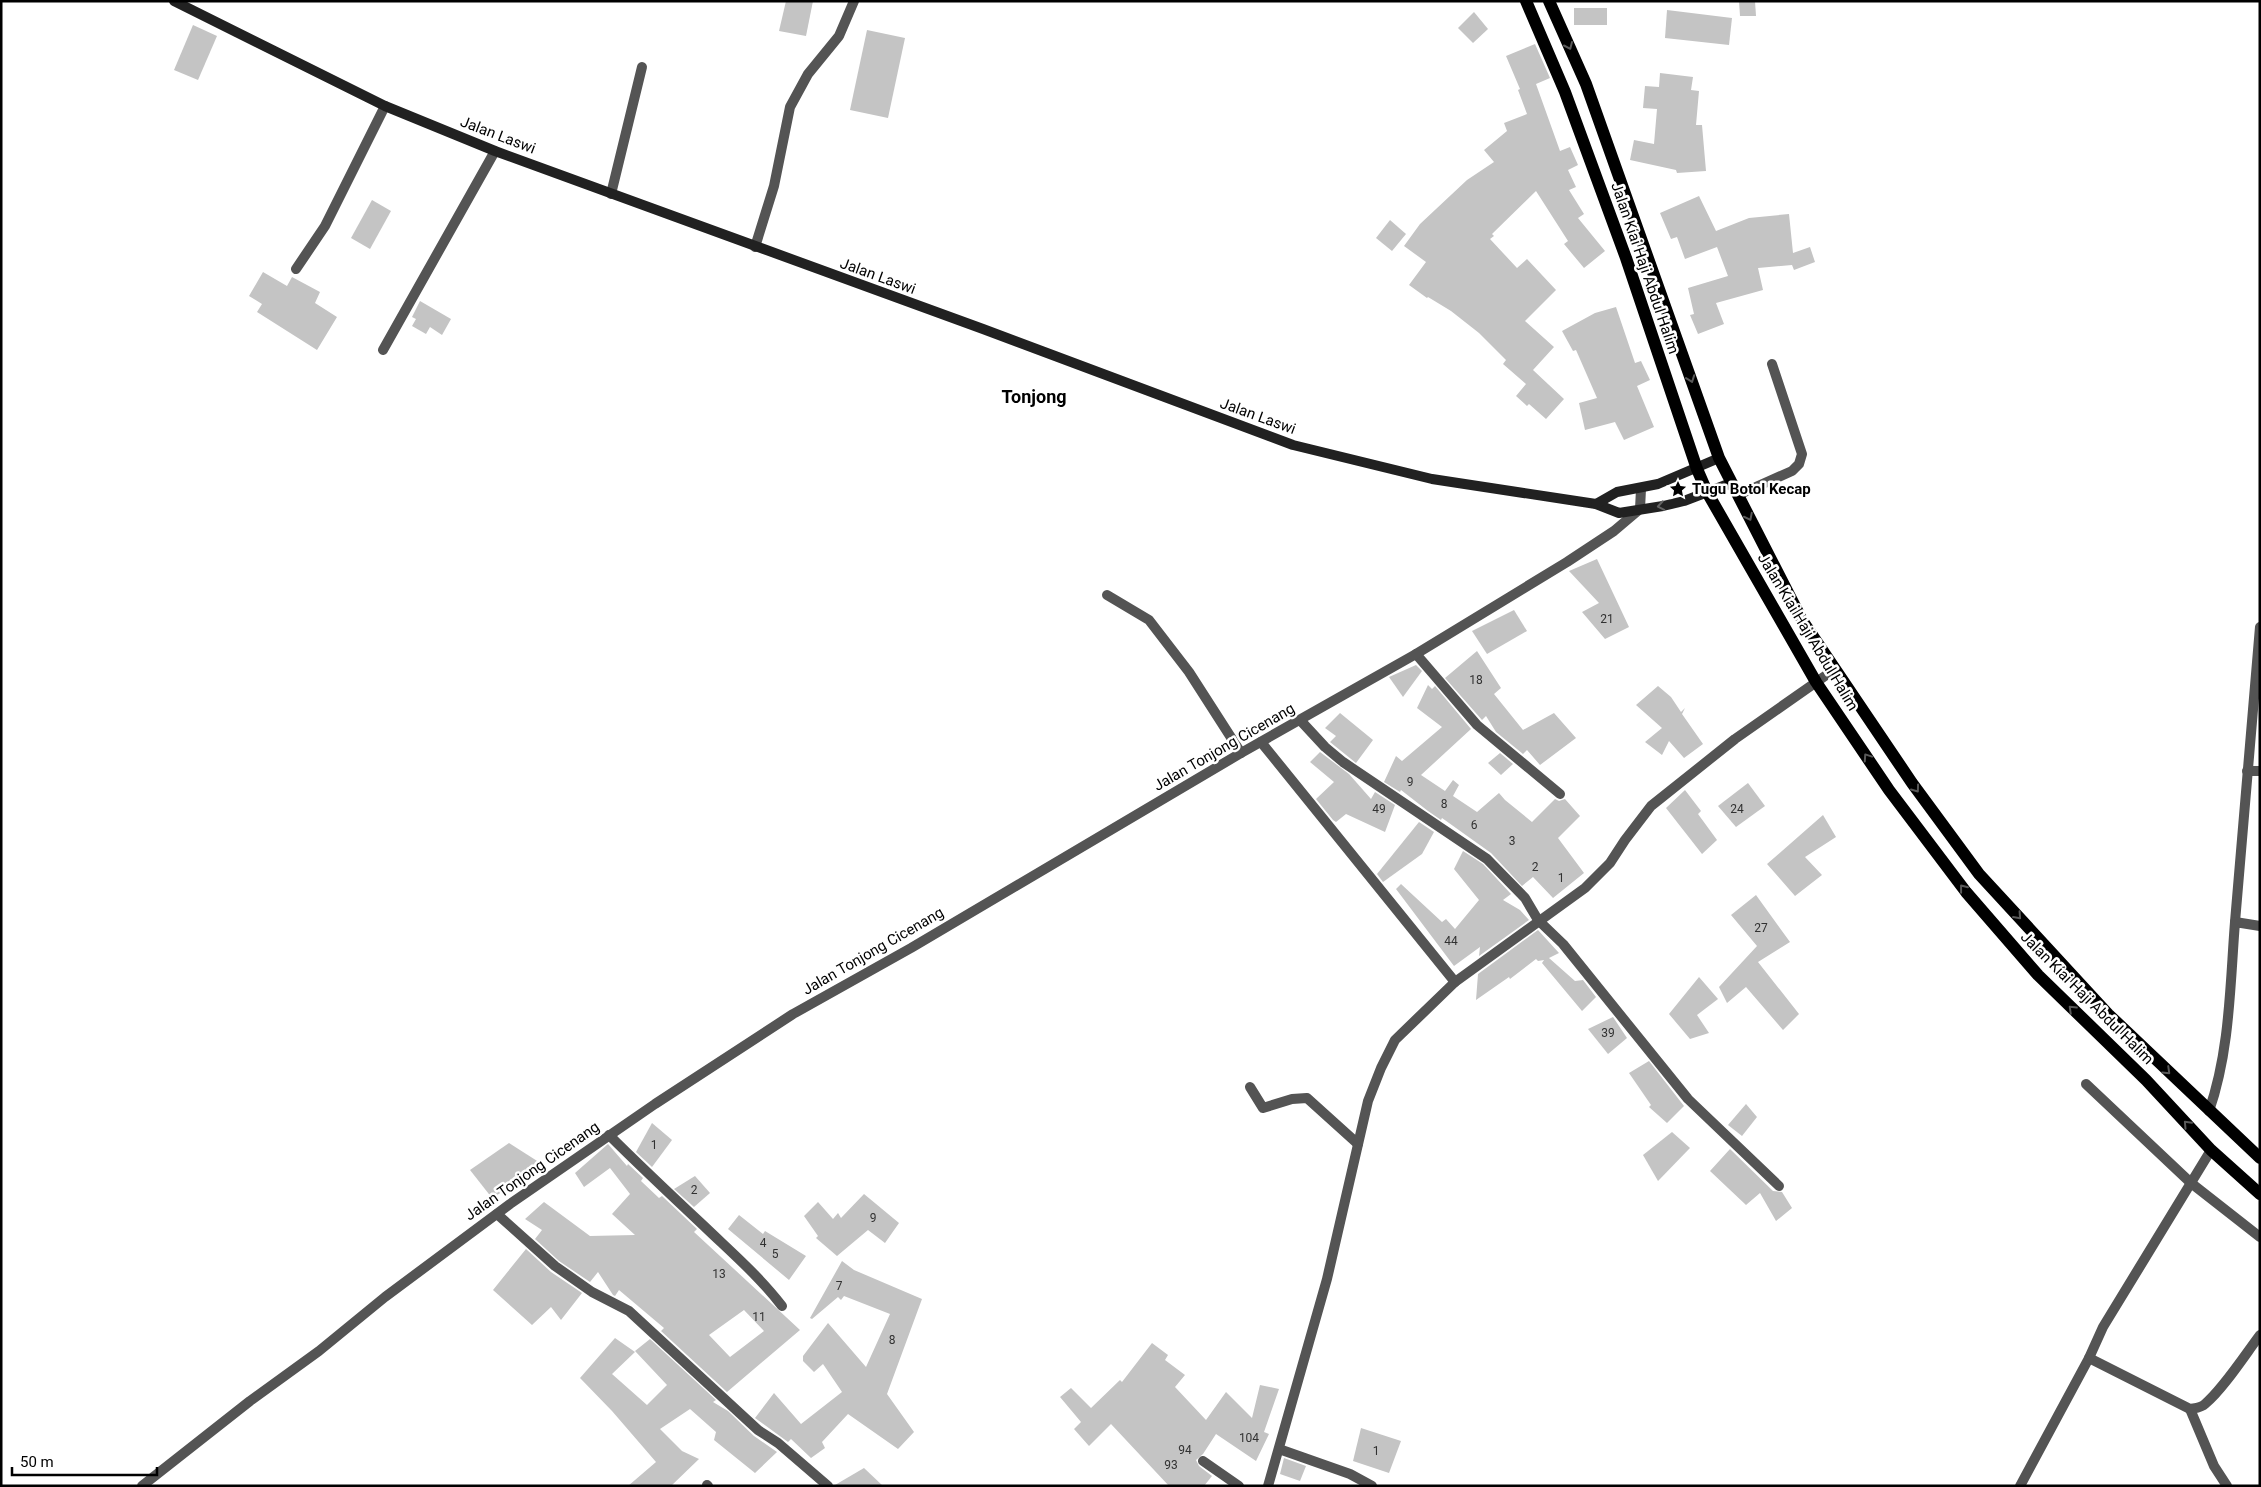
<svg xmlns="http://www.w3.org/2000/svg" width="2261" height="1487" viewBox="0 0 2261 1487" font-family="Roboto,sans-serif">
<rect width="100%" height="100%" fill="#fff"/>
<g fill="#c4c4c4" fill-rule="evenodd">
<polygon points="786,1 813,1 806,36 779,31"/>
<polygon points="1739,1 1755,1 1756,16 1740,16"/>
<rect x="1574" y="8" width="33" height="17"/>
<polygon points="1667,10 1732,18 1729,45 1665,38"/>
<polygon points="1474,12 1488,29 1473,43 1458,28"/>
<polygon points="193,25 217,36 198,80 174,70"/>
<polygon points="867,30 905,38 888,118 850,110"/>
<polygon points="1535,44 1550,78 1536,84 1560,151 1570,147 1578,165 1568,170 1576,187 1569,190 1584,214 1578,218 1605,251 1584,268 1564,244 1568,241 1536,191 1492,234 1494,236 1490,239 1517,268 1527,259 1556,290 1525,321 1554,347 1533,370 1564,399 1546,419 1529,404 1527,406 1516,396 1526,384 1503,364 1506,360 1479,333 1451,311 1428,297 1427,298 1409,285 1426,262 1404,246 1420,224 1467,180 1494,162 1484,150 1507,131 1504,123 1527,114 1518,90 1520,89 1506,56"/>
<polygon points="1660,73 1693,77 1691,90 1699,91 1696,125 1702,125 1706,171 1677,173 1676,170 1630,160 1634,140 1654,144 1657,109 1643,108 1645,86 1659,87"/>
<polygon points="1699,196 1716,231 1749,218 1789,214 1793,253 1810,247 1815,262 1794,270 1792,265 1758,268 1763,290 1716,303 1724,324 1698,334 1690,315 1694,314 1688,288 1728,276 1717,247 1685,259 1677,237 1671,239 1660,213"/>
<polygon points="372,200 391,211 370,249 351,238"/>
<polygon points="1390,220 1406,234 1392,251 1376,238"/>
<polygon points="263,272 287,286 292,277 320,292 315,303 337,317 317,350 257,312 262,304 249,296"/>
<polygon points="420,301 451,319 442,335 430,327 426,334 412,326 416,319 412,317"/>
<polygon points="1616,307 1635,363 1641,361 1650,380 1637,386 1654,427 1624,440 1615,422 1585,430 1579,403 1597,398 1576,350 1573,351 1562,331 1595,313"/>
<polygon points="1597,559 1629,627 1605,639 1582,612 1599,603 1569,571"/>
<polygon points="1514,610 1527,631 1487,654 1472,631"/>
<polygon points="1477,651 1501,688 1494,694 1523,730 1554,713 1576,738 1540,765 1527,750 1523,754 1496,732 1486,716 1482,720 1445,678"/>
<polygon points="1416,665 1422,671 1403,697 1389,677"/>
<polygon points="1428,685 1432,689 1435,686 1471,729 1421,775 1445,791 1453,780 1459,785 1453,796 1477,812 1499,793 1505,800 1532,822 1555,799 1559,801 1565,799 1580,816 1558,838 1584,873 1553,898 1533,877 1522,886 1491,853 1442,818 1441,820 1428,811 1401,790 1400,792 1384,782 1396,756 1402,761 1442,727 1417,708"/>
<polygon points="1658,686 1671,697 1681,712 1685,708 1682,714 1703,744 1684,758 1669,741 1662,755 1645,742 1662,728 1636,705"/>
<polygon points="1340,713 1373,740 1356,763 1330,742 1336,736 1325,728"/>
<polygon points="1320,752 1349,774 1371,799 1375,792 1395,805 1385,832 1346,814 1336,822 1333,820 1316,799 1334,782 1310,762"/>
<polygon points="1500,753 1513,764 1501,775 1488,763"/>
<polygon points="1748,783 1765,806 1736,827 1718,806"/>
<polygon points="1685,790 1701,811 1698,814 1717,840 1702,854 1666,808"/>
<polygon points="1823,815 1836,837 1805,857 1822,875 1795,896 1767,864"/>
<polygon points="1419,822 1434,832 1422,854 1383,882 1377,874"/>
<polygon points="1463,851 1483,864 1511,894 1503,900 1520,910 1529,920 1479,956 1480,947 1454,966 1396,889 1401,884 1442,922 1446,919 1455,929 1479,900 1454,869"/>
<polygon points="1756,895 1790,942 1758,962 1799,1014 1783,1030 1746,987 1727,1003 1719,987 1757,946 1731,915"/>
<polygon points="1538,930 1559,953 1549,958 1575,981 1583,980 1596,997 1582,1011 1542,963 1544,960 1538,961 1536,959 1510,979 1509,977 1476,1000 1478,974"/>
<polygon points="1699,977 1718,999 1697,1015 1709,1033 1690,1039 1669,1014"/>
<polygon points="1613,1017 1627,1038 1608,1054 1588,1029"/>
<polygon points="1649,1061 1684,1106 1667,1123 1649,1107 1651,1105 1629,1073"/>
<polygon points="1746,1104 1757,1117 1742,1136 1728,1125"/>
<polygon points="652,1123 672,1140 652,1167 636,1152"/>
<polygon points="1672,1132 1690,1148 1658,1181 1643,1155"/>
<polygon points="509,1143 545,1166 492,1198 470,1170"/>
<path d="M608 1144 627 1166 628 1164 643 1178 641 1181 659 1198 662 1196 697 1229 694 1232 800 1330 727 1392 661 1331 664 1328 619 1290 615 1296 613 1295 598 1272 590 1282 559 1261 535 1239 542 1230 525 1219 544 1202 590 1236 635 1235 612 1214 630 1194 610 1168 584 1187 575 1173ZM744 1310 764 1331 730 1357 709 1335Z"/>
<polygon points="1730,1149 1773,1191 1782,1192 1792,1208 1776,1221 1760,1193 1746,1205 1710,1171"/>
<polygon points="695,1176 710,1193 694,1207 674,1189"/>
<polygon points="864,1194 899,1223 885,1243 868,1230 837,1256 816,1238 818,1236 804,1216 818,1202 833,1219 838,1213 841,1218"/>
<polygon points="739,1215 763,1234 765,1231 806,1256 789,1280 728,1229"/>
<polygon points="526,1249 551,1272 582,1293 561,1320 551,1307 532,1325 493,1290"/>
<polygon points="842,1261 854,1270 922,1299 887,1394 914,1432 898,1449 848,1414 822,1442 825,1448 811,1458 791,1439 788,1442 755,1418 774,1393 801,1424 842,1392 823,1364 814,1372 803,1361 803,1356 828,1323 866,1367 890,1314 844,1296 841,1300 838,1297 812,1319 810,1318"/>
<polygon points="615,1338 635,1352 612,1374 647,1405 667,1385 635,1351 650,1339 716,1400 713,1402 728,1411 754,1436 777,1452 755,1473 714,1440 716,1432 690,1409 660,1429 682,1451 699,1459 671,1486 628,1486 656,1462 612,1411 580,1378"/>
<polygon points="1152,1343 1168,1355 1165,1360 1185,1375 1175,1387 1206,1420 1226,1392 1252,1418 1260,1385 1279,1389 1264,1432 1269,1434 1256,1461 1216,1434 1203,1454 1196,1460 1199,1466 1212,1476 1204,1486 1169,1486 1111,1424 1089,1446 1074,1429 1081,1422 1060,1397 1071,1388 1091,1408 1120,1380 1122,1382"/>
<polygon points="1361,1428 1401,1441 1389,1473 1353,1461"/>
<polygon points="1284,1458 1306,1466 1300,1481 1280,1474"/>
<polygon points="864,1468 883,1486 835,1486 835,1485"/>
</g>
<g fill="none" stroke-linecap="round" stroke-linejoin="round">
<g stroke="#545454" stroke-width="10">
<polyline points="1738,495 1792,471 1799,464 1802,454 1772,364"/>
<polyline points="2247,771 2260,771"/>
<polyline points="2086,1084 2191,1183 2260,1237"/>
<path d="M2089 1358 2190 1409C2195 1408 2201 1408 2205 1404 2223 1389 2245 1355 2260 1335"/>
<polyline points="2190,1409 2214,1466 2227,1486"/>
<polyline points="2020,1486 2089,1358 2103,1327 2211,1150"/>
</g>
<g stroke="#545454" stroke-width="10">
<polyline points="611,194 642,67"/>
<polyline points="755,247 774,186 790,107 808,74 839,36 854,1"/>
<polyline points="296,269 325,226 385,106"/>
<polyline points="383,350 495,151"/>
<polyline points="1107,595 1149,620 1189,672 1241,753"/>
<polyline points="1416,654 1477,725 1560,794"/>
<polyline points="1300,720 1325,747 1343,762 1487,859 1525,898 1538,920 1563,944 1688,1099 1779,1186"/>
<polyline points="1261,742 1455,982"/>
<polyline points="2235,922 2260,627"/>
<polyline points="1250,1087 1263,1108 1292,1099 1307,1098 1358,1144"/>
<path d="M2209 1111C2230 1051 2230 985 2235 922L2260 926"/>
<path d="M609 1135C640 1166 672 1196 704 1226 731 1252 759 1276 782 1306"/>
<polyline points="497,1214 555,1266 592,1292 629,1311 758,1430 778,1443 828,1486"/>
<polyline points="1279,1449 1350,1474 1372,1486"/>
<polyline points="1203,1461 1239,1486"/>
<polyline points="707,1485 708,1486"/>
<polyline points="142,1486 250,1401 319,1351 385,1297 510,1204 655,1104 793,1014 911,948 1241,753 1416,654 1567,562 1614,531 1640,509 1641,489"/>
<polyline points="1268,1486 1327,1279 1368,1101 1381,1068 1395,1040 1455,982 1585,888 1610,863 1625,840 1651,806 1735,739 1835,669"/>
</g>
<g stroke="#212121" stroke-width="10">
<polyline points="174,1 385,106 495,151 983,329 1293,445 1432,479 1596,504 1619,513 1663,506 1684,501 1731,483"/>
<polyline points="1596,504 1617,492 1658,484 1719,458"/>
</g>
<g stroke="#000" stroke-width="12">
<polyline points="1526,1 1565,92 1626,258 1697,469 1707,492 1816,682 1889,790 1966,892 2038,975 2146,1080 2211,1150 2260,1194"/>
<polyline points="1549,1 1586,84 1719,458 1802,620 1912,783 1979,874 2108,1014 2260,1158"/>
</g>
</g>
<defs><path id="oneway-chevron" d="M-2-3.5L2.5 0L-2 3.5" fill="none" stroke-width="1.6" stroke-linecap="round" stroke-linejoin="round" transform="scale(1.25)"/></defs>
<g stroke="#595959">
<use href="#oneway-chevron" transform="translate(1569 46) rotate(66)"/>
<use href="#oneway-chevron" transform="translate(1691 379) rotate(70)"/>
<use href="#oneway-chevron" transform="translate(1749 517) rotate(63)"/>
<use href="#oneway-chevron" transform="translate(1867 757) rotate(-124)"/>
<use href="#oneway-chevron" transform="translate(1916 789) rotate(54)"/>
<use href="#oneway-chevron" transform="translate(1963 888) rotate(-128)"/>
<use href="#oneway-chevron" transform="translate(2018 916) rotate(48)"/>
<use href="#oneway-chevron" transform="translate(2072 1009) rotate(-136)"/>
<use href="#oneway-chevron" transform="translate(2167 1071) rotate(44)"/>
<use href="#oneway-chevron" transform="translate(2187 1124) rotate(-133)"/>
</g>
<use stroke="#646464" href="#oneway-chevron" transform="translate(1661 506) rotate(170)"/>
<defs>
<g id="sight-bare" transform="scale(1.35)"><path d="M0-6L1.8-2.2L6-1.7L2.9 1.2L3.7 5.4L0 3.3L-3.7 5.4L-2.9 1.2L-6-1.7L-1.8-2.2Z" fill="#000" stroke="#fff" stroke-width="2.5" paint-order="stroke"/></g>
</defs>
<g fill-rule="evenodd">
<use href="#sight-bare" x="1678" y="489"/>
</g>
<g text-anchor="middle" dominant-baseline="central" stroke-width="5" stroke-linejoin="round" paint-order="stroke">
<g font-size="12" fill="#313131">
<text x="1607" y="619">21</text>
<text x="1476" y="680">18</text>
<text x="1410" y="782">9</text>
<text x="1444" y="804">8</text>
<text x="1379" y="809">49</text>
<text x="1737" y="809">24</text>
<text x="1474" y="825">6</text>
<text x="1512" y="841">3</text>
<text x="1535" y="867">2</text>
<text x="1561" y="878">1</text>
<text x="1761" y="928">27</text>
<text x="1451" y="941">44</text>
<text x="1608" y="1033">39</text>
<text x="654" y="1145">1</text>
<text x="694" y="1190">2</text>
<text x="873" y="1218">9</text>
<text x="763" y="1243">4</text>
<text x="775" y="1254">5</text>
<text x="719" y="1274">13</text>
<text x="839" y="1286">7</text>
<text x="759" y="1317">11</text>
<text x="892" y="1340">8</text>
<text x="1249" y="1438">104</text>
<text x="1185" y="1450">94</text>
<text x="1376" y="1451">1</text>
<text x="1171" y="1465">93</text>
</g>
<g font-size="15" fill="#000" stroke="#fff">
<text transform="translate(498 135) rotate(21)">Jalan Laswi</text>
<text transform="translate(1645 268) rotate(71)">Jalan Kiai Haji Abdul Halim</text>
<text transform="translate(878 276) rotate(20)">Jalan Laswi</text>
<text transform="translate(1258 416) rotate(20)">Jalan Laswi</text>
<text transform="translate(1808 632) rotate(59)">Jalan Kiai Haji Abdul Halim</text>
<text transform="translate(1224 747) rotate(-30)">Jalan Tonjong Cicenang</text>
<text transform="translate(873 951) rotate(-30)">Jalan Tonjong Cicenang</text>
<text transform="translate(2087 998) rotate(45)">Jalan Kiai Haji Abdul Halim</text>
<text transform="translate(532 1171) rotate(-35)">Jalan Tonjong Cicenang</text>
</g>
<g font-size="15" font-weight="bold" fill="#000" stroke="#fff" text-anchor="start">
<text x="1692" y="489">Tugu Botol Kecap</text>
</g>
<g font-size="18" font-weight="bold" fill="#000" stroke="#fff">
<text x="1034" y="396">Tonjong</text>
</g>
</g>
<rect width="2261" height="1487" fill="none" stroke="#000000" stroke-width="5"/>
<path d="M12 1467v8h145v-8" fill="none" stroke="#000000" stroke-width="2.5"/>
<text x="20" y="1467" font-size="15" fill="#000000" stroke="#ffffff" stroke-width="4" paint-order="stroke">50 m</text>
</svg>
